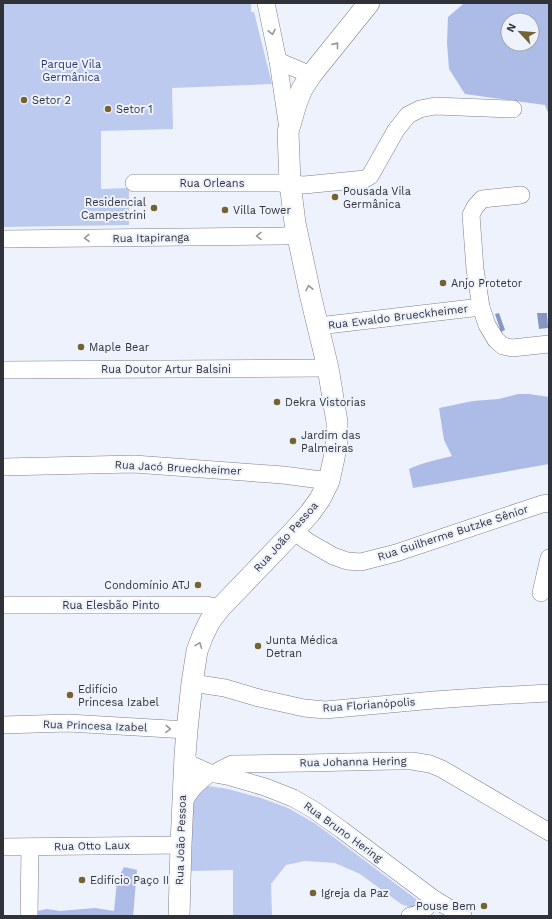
<svg xmlns="http://www.w3.org/2000/svg" width="552" height="919" viewBox="0 0 552 919" font-family="'Work Sans',sans-serif">
<rect width="100%" height="100%" fill="#eef2fd"/>
<g fill="#bccaef">
<polygon points="3,3 251,3 251,12 254,12 272,84 172,88 173,129 101,131 101,189 129,188 129,225 3,227"/>
<polygon points="208,786 228,789 261,798 288,808 316,824 420,902 412,908 401,904 360,874 335,863 305,861 286,865 271,884 272,915 273,916 233,916 233,870 191,871 193,799"/>
</g>
<g fill="#adbce7" fill-rule="evenodd">
<path d="M471 3H549V115L545 105 465 94 449 69 447 43 448 17 463 4ZM508 20H532V44H508Z"/>
<path d="M518 394H529L549 397V464L413 488 409 469C425 462 436 460 452 456L444 440 439 408 473 401 499 399Z"/>
<polygon points="124,867 137,870 133,916 37,916 37,911 47,909 60,911 95,908 114,911 117,881"/>
</g>
<g fill="#8897c0">
<polygon points="499,313 505,330 501,332 495,314"/>
<polygon points="537,313 547,313 548,328 539,329"/>
</g>
<g fill="none" stroke-linecap="round" stroke-linejoin="round">
<g stroke="#7a808f" stroke-width="18">
<g id="minor">
<polyline points="266,3 278,61 288,129"/>
<polyline points="278,61 311,75"/>
<polyline points="134,183 278,183 304,185 365,179 370,176 396,130 408,115 420,109 435,106 513,109"/>
<polyline points="521,195 482,199 475,207 471,215 475,269 481,307 487,325 496,340 503,346 512,348 549,344"/>
<polyline points="3,239 283,236 298,235"/>
<polyline points="318,326 481,307"/>
<polyline points="3,370 328,368"/>
<polyline points="3,467 134,464 283,475 329,481"/>
<polyline points="294,531 307,541 333,556 347,561 361,562 396,553 521,511 542,504 549,503"/>
<polyline points="541,593 549,558"/>
<polyline points="3,605 206,605 220,608"/>
<polyline points="192,683 225,688 259,698 304,708 325,710 434,700 492,696 549,693"/>
<polyline points="3,725 68,723 187,730"/>
<polyline points="185,755 189,762 192,765 210,773 231,777 265,787 293,798 314,810 342,830 434,899 463,916"/>
<polyline points="214,774 220,770 232,764 306,763 394,761 412,761 430,764 442,769 549,832"/>
<path d="M182 805C191 789 196 784 210 773"/>
<polyline points="3,847 181,845"/>
<polyline points="29,916 30,847"/>
<path d="M410 916C421 915 427 907 434 899"/>
</g>
</g>
<g stroke="#7a808f" stroke-width="22">
<polyline id="major" points="179,916 181,845 185,755 187,730 192,683 197,651 203,635 210,621 220,608 294,531 310,513 320,499 329,481 334,458 337,440 337,422 328,368 311,298 295,223 290,183 288,132 296,104 302,89 311,75 369,3"/>
</g>
<use href="#minor" stroke="#fff" stroke-width="17"/>
<use href="#major" stroke="#fff" stroke-width="21"/>
</g>
<defs><path id="oneway-chevron" d="M-2-3.5L2.5 0L-2 3.5" fill="none" stroke-width="1.6" stroke-linecap="round" stroke-linejoin="round"/></defs>
<g stroke="#97989c">
<use href="#oneway-chevron" transform="translate(272 32) rotate(78)"/>
<use href="#oneway-chevron" transform="translate(336 45) rotate(-51)"/>
<use href="#oneway-chevron" transform="translate(259 236) rotate(179)"/>
<use href="#oneway-chevron" transform="translate(87 238) rotate(179)"/>
<use href="#oneway-chevron" transform="translate(309 288) rotate(-102)"/>
<use href="#oneway-chevron" transform="translate(199 645) rotate(-69)"/>
<use href="#oneway-chevron" transform="translate(168 729) rotate(3)"/>
</g>
<g fill="#746230" stroke="#eef2fd" stroke-width="1.5">
<circle cx="24" cy="100" r="4"/>
<circle cx="108" cy="109" r="4"/>
<circle cx="335" cy="197" r="4"/>
<circle cx="154" cy="208" r="4"/>
<circle cx="225" cy="210" r="4"/>
<circle cx="443" cy="283" r="4"/>
<circle cx="81" cy="347" r="4"/>
<circle cx="277" cy="402" r="4"/>
<circle cx="293" cy="441" r="4"/>
<circle cx="198" cy="585" r="4"/>
<circle cx="258" cy="646" r="4"/>
<circle cx="70" cy="695" r="4"/>
<circle cx="82" cy="880" r="4"/>
<circle cx="313" cy="893" r="4"/>
<circle cx="484" cy="906" r="4"/>
</g>
<g text-anchor="middle" dominant-baseline="central" stroke-width="4" stroke-linejoin="round" paint-order="stroke">
<g font-size="11" fill="#28376c" stroke="#eef2fd">
<text x="71" y="64">Parque Vila<tspan x="71" dy="13">Germânica</tspan></text>
</g>
<g font-size="11" fill="#2f3238" stroke="#eef2fd" text-anchor="start">
<text x="32" y="100">Setor 2</text>
<text x="116" y="109">Setor 1</text>
<text x="343" y="191">Pousada Vila<tspan x="343" dy="13">Germânica</tspan></text>
<text x="146" y="202" text-anchor="end">Residencial<tspan x="146" dy="13">Campestrini</tspan></text>
<text x="233" y="210">Villa Tower</text>
<text x="451" y="283">Anjo Protetor</text>
<text x="89" y="347">Maple Bear</text>
<text x="285" y="402">Dekra Vistorias</text>
<text x="301" y="435">Jardim das<tspan x="301" dy="13">Palmeiras</tspan></text>
<text x="190" y="585" text-anchor="end">Condomínio ATJ</text>
<text x="266" y="640">Junta Médica<tspan x="266" dy="13">Detran</tspan></text>
<text x="78" y="689">Edifício<tspan x="78" dy="13">Princesa Izabel</tspan></text>
<text x="90" y="880">Edifício Paço II</text>
<text x="321" y="893">Igreja da Paz</text>
<text x="476" y="906" text-anchor="end">Pouse Bem</text>
</g>
<g font-size="11" fill="#2f3238" stroke="#eef2fd">
<text x="212" y="183">Rua Orleans</text>
<text transform="translate(151 238) rotate(-1)">Rua Itapiranga</text>
<text transform="translate(398 317) rotate(-7)">Rua Ewaldo Brueckheimer</text>
<text x="166" y="369">Rua Doutor Artur Balsini</text>
<text transform="translate(178 468) rotate(3)">Rua Jacó Brueckheimer</text>
<text transform="translate(453 533) rotate(-18)">Rua Guilherme Butzke Sênior</text>
<text transform="translate(286 537) rotate(-48)">Rua João Pessoa</text>
<text x="111" y="605">Rua Elesbão Pinto</text>
<text transform="translate(369 705) rotate(-4)">Rua Florianópolis</text>
<text transform="translate(95 726) rotate(2)">Rua Princesa Izabel</text>
<text transform="translate(353 762) rotate(-1)">Rua Johanna Hering</text>
<text transform="translate(343 832) rotate(36)">Rua Bruno Hering</text>
<text transform="translate(181 840) rotate(-88)">Rua João Pessoa</text>
<text transform="translate(92 846) rotate(-1)">Rua Otto Laux</text>
</g>
</g>
<rect width="552" height="919" fill="none" stroke="#2f3238" stroke-width="8"/>
<g transform="translate(520 32) rotate(296)"><circle r="19" fill="#eef2fd" stroke="#a2a5ae"/>
<path d="M0-3L7 15L0 10L-7 15Z" fill="#746230"/>
<text y="-6" font-size="11" font-weight="bold" text-anchor="middle" fill="#2f3238">N</text>
</g>
</svg>
